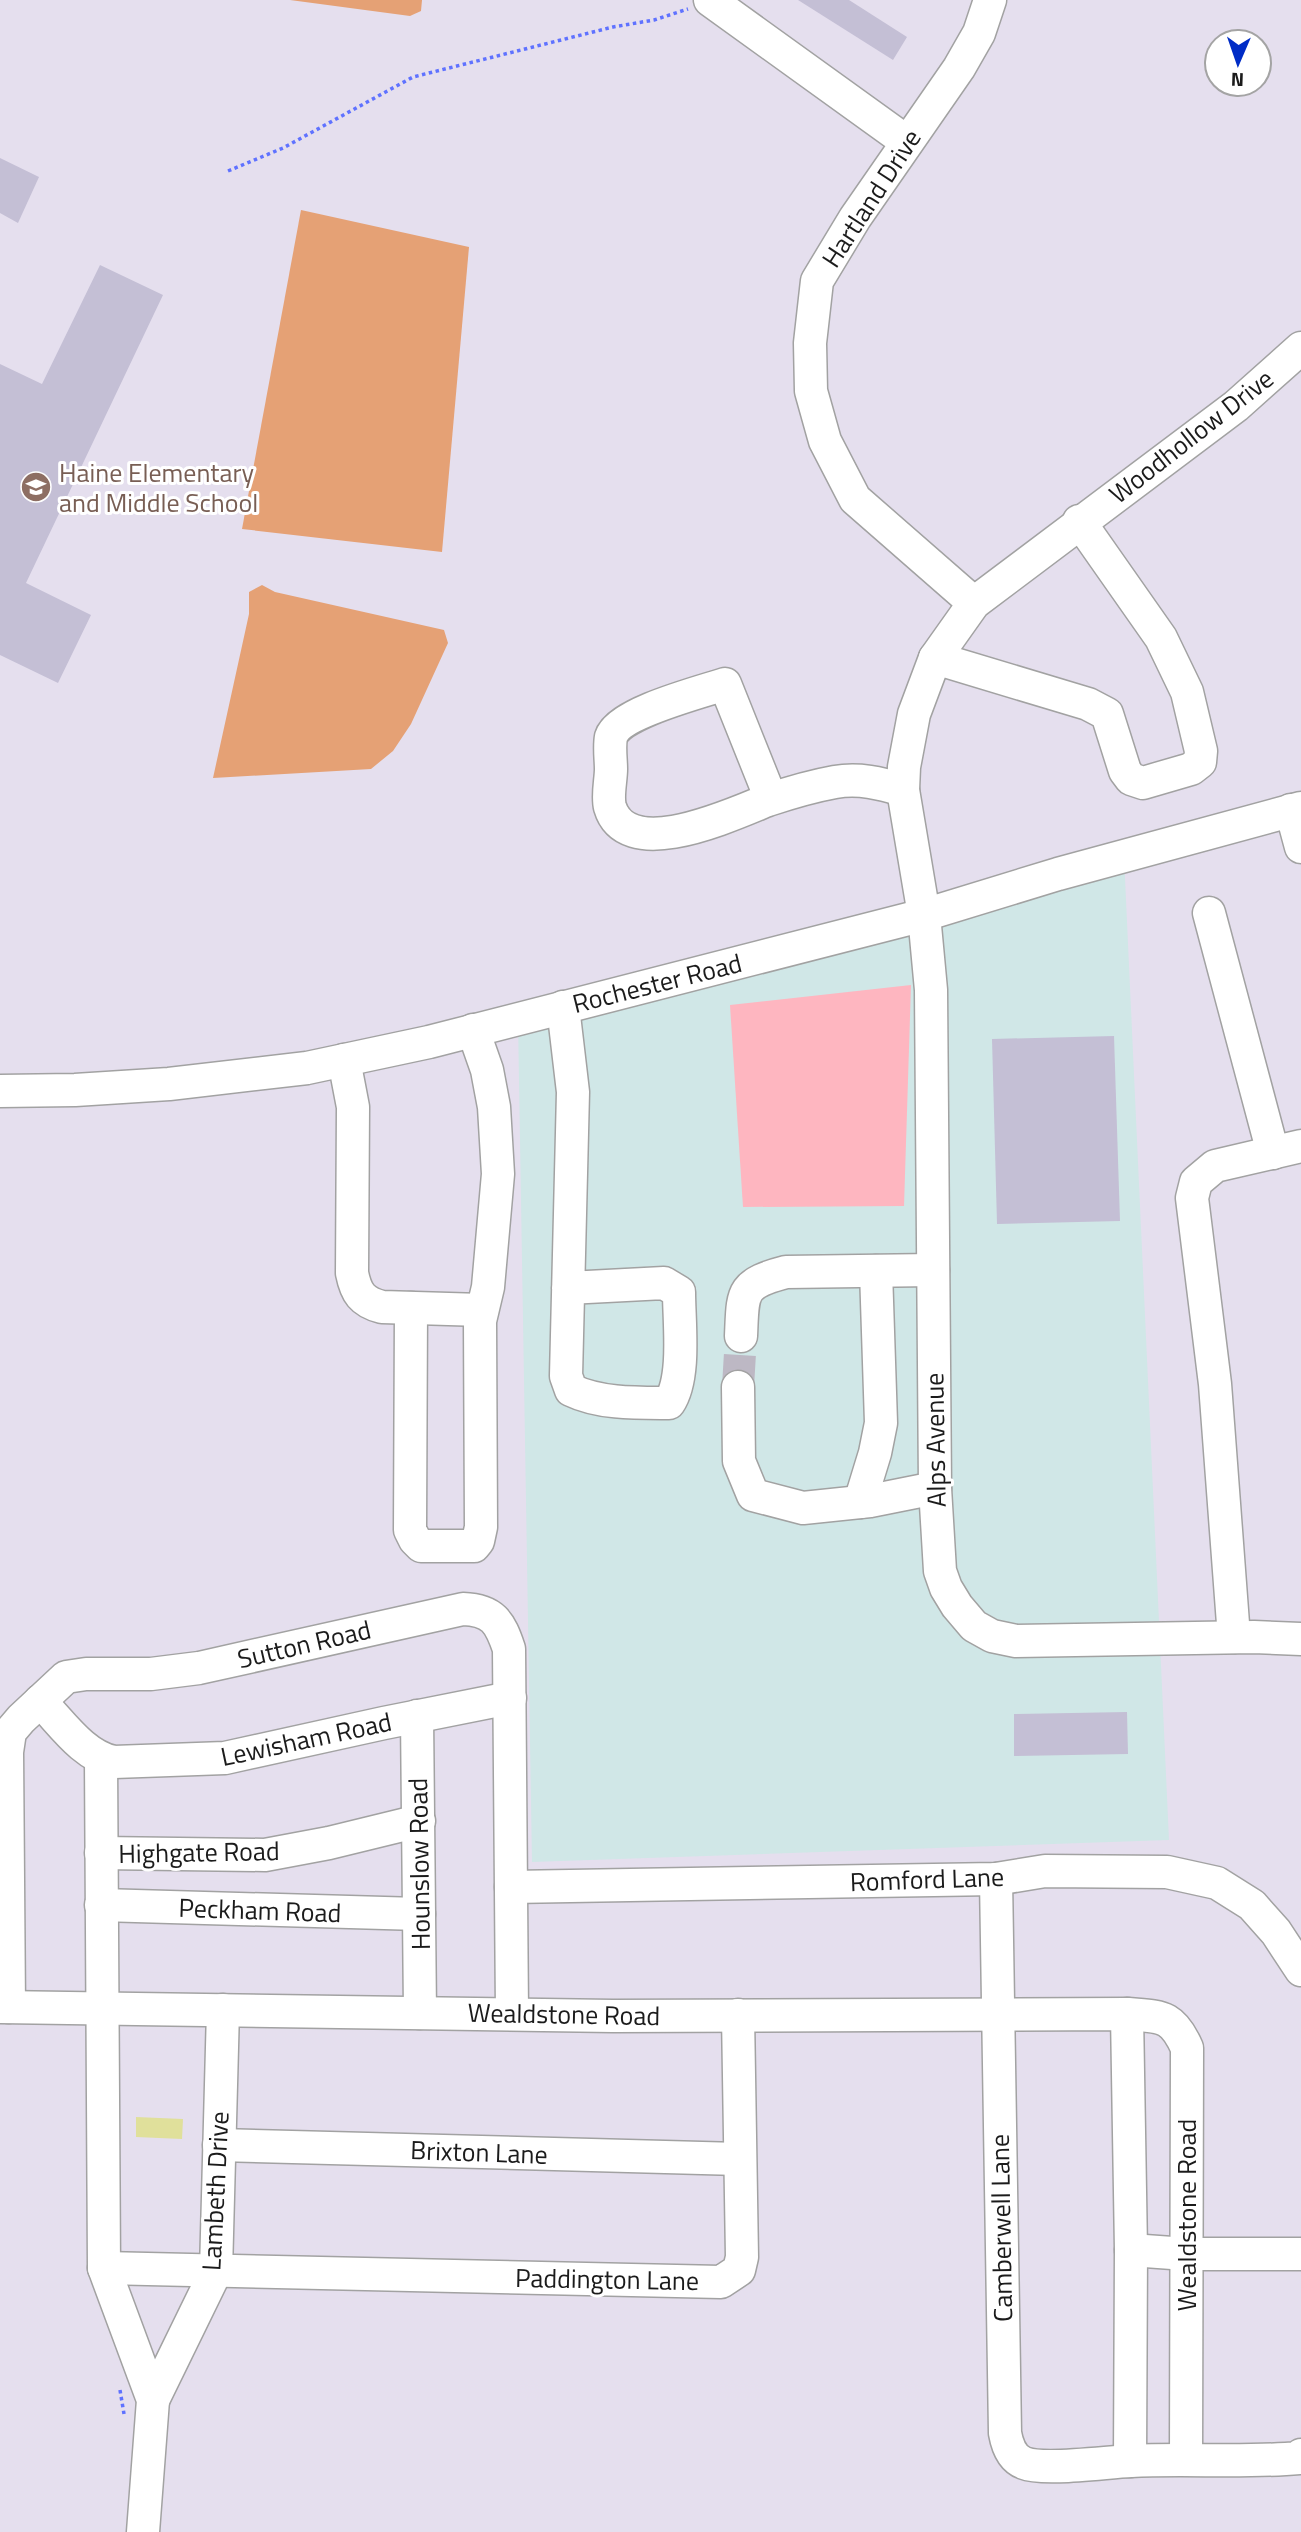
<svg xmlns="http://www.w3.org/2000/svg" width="1301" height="2532" viewBox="0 0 1301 2532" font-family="'Titillium Web',sans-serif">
<rect width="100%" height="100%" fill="#e5dfee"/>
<polygon fill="#d0e7e7" points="1124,856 1169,1840 532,1862 518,1019"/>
<polygon fill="#feb6c0" points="911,985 904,1206 743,1207 730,1005"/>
<g fill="#e5a175">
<polygon points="290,0 422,0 421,11 410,16"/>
<polygon points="301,210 469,247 442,552 242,529"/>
<polygon points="262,585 275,592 444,630 448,643 411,724 393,751 371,769 213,778 249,614 249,592"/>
</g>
<polygon fill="#e0e09b" points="136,2117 183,2119 182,2139 136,2137"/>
<g fill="#c4bfd5">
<polygon points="798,0 849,0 907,37 893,60"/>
<polygon points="0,158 39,177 18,223 0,213"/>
<polygon points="100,265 163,295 26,583 91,615 58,683 0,655 0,364 42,384"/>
<polygon points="1114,1036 1120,1221 997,1224 992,1039"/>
<polygon points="1127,1712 1128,1754 1014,1756 1014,1714"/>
</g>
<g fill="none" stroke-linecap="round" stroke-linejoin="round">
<polyline stroke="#bdb8c4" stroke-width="32" stroke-dasharray="32 16" stroke-linecap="butt" points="738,1387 741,1336"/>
<g stroke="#a2a2a2" stroke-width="35">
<g id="minor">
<polyline points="710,0 907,142"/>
<polyline points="1301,348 1236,406 974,603 935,658 914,714 904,767 903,790 924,915 931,990 935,1488 940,1571 946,1588 957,1606 974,1626 992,1636 1016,1641 1254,1637 1301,1639"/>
<polyline points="974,603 855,499 825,441 811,391 810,343 817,281 855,218 959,68 979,33 990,0"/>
<polyline points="935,658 1088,704 1107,714 1125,771 1131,779 1143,783 1191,769 1200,762 1201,751 1187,692 1161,638 1079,521"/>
<path d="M771 799 725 684C701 692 618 713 611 737 609 747 611 760 611 769 611 780 607 796 610 807 627 864 733 814 768 800 789 793 813 786 835 782 859 778 880 783 903 790"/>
<polyline points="1291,810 1301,847"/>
<polyline points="1209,913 1273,1153"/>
<path d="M563 1007 573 1092 566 1376 571 1390C600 1404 637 1403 669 1403 686 1378 679 1323 679 1292L664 1283 568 1288"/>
<path d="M344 1060 353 1107 352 1273C356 1293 362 1302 382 1307L482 1310"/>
<polyline points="0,1091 75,1090 169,1084 307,1068 429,1042 924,915 1058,874 1301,808"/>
<polyline points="411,1308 410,1530 415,1540 421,1546 474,1546 478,1541 481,1527 480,1321 488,1287 498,1174 494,1107 487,1070 473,1030"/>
<path d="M741 1336C743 1292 740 1284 786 1272L933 1270"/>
<polyline points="738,1387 739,1461 753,1495 803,1508 870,1501 935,1488"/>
<polyline points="860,1502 875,1453 881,1423 876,1271"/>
<polyline points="1234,1637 1215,1384 1192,1198 1196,1182 1215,1166 1301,1146"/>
<path d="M40 1701C61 1722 83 1756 114 1762L225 1758 384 1723 510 1698"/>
<polyline points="417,1716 420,2013"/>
<polyline points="101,1759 104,2268 153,2400 143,2532"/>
<polyline points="101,1853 265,1855 329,1843 419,1821"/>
<path d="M996 1879 1005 2433C1007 2444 1011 2458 1024 2463 1044 2471 1106 2462 1131 2461 1187 2458 1243 2463 1299 2458L1301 2455"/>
<polyline points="511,1887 996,1879 1045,1871 1167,1872 1217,1883 1252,1905 1276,1932 1301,1970"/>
<polyline points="101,1905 419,1914"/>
<path d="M0 2007 613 2016 1127 2014C1161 2017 1172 2014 1187 2048L1186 2459"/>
<path d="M9 2007 7 1752 10 1732 21 1719 66 1677 86 1674H151L199 1668 463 1609C493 1610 500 1622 509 1649L512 2014"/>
<polyline points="1127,2014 1131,2250 1130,2461"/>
<polyline points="219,2145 739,2159"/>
<polyline points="1131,2250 1186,2254 1301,2254"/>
<polyline points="104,2268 721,2282 739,2270 742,2257 738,2015"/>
<polyline points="153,2400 216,2271 223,2010"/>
</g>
</g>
<g stroke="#5f72ff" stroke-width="3.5" stroke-dasharray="3.5 3.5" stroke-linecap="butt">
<polyline points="228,171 283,148 413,77 613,27 654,20 688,9"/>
<polyline points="120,2390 124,2414"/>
</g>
<use href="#minor" stroke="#fff" stroke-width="32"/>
</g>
<defs>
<g id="school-disc" transform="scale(1.575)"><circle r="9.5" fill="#8d6e63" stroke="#fff"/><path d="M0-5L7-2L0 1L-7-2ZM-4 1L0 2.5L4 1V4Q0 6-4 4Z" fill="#fff"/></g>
</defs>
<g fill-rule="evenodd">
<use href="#school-disc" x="36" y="487"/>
</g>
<g text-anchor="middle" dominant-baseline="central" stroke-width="6" stroke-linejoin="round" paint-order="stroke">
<g font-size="26" fill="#1b1b1b" stroke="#fff">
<text transform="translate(871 198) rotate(-57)">Hartland Drive</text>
<text transform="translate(1191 436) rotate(-38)">Woodhollow Drive</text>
<text transform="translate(657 983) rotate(-14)">Rochester Road</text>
<text transform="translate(935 1440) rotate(-91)">Alps Avenue</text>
<text transform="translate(304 1644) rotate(-13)">Sutton Road</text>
<text transform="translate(306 1739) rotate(-12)">Lewisham Road</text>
<text transform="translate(199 1852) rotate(-1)">Highgate Road</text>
<text transform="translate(419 1864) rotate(-91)">Hounslow Road</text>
<text transform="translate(927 1879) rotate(-2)">Romford Lane</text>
<text transform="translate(260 1910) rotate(2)">Peckham Road</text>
<text transform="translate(564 2014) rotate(1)">Wealdstone Road</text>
<text transform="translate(479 2152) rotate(2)">Brixton Lane</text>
<text transform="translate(215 2191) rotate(-87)">Lambeth Drive</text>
<text transform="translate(1186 2215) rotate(-90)">Wealdstone Road</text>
<text transform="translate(1001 2228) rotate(-91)">Camberwell Lane</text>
<text transform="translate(607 2279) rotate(1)">Paddington Lane</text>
</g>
<g font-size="26" fill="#785e54" stroke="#fff" text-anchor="start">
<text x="59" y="472">Haine Elementary<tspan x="59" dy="30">and Middle School</tspan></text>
</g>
</g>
<g transform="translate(1238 63) rotate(182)"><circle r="33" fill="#ffffff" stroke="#a4a4a4" stroke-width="2"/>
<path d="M0-5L12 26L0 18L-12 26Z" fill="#002cc6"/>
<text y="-10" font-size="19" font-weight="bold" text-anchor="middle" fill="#1b1b1b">N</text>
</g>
</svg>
